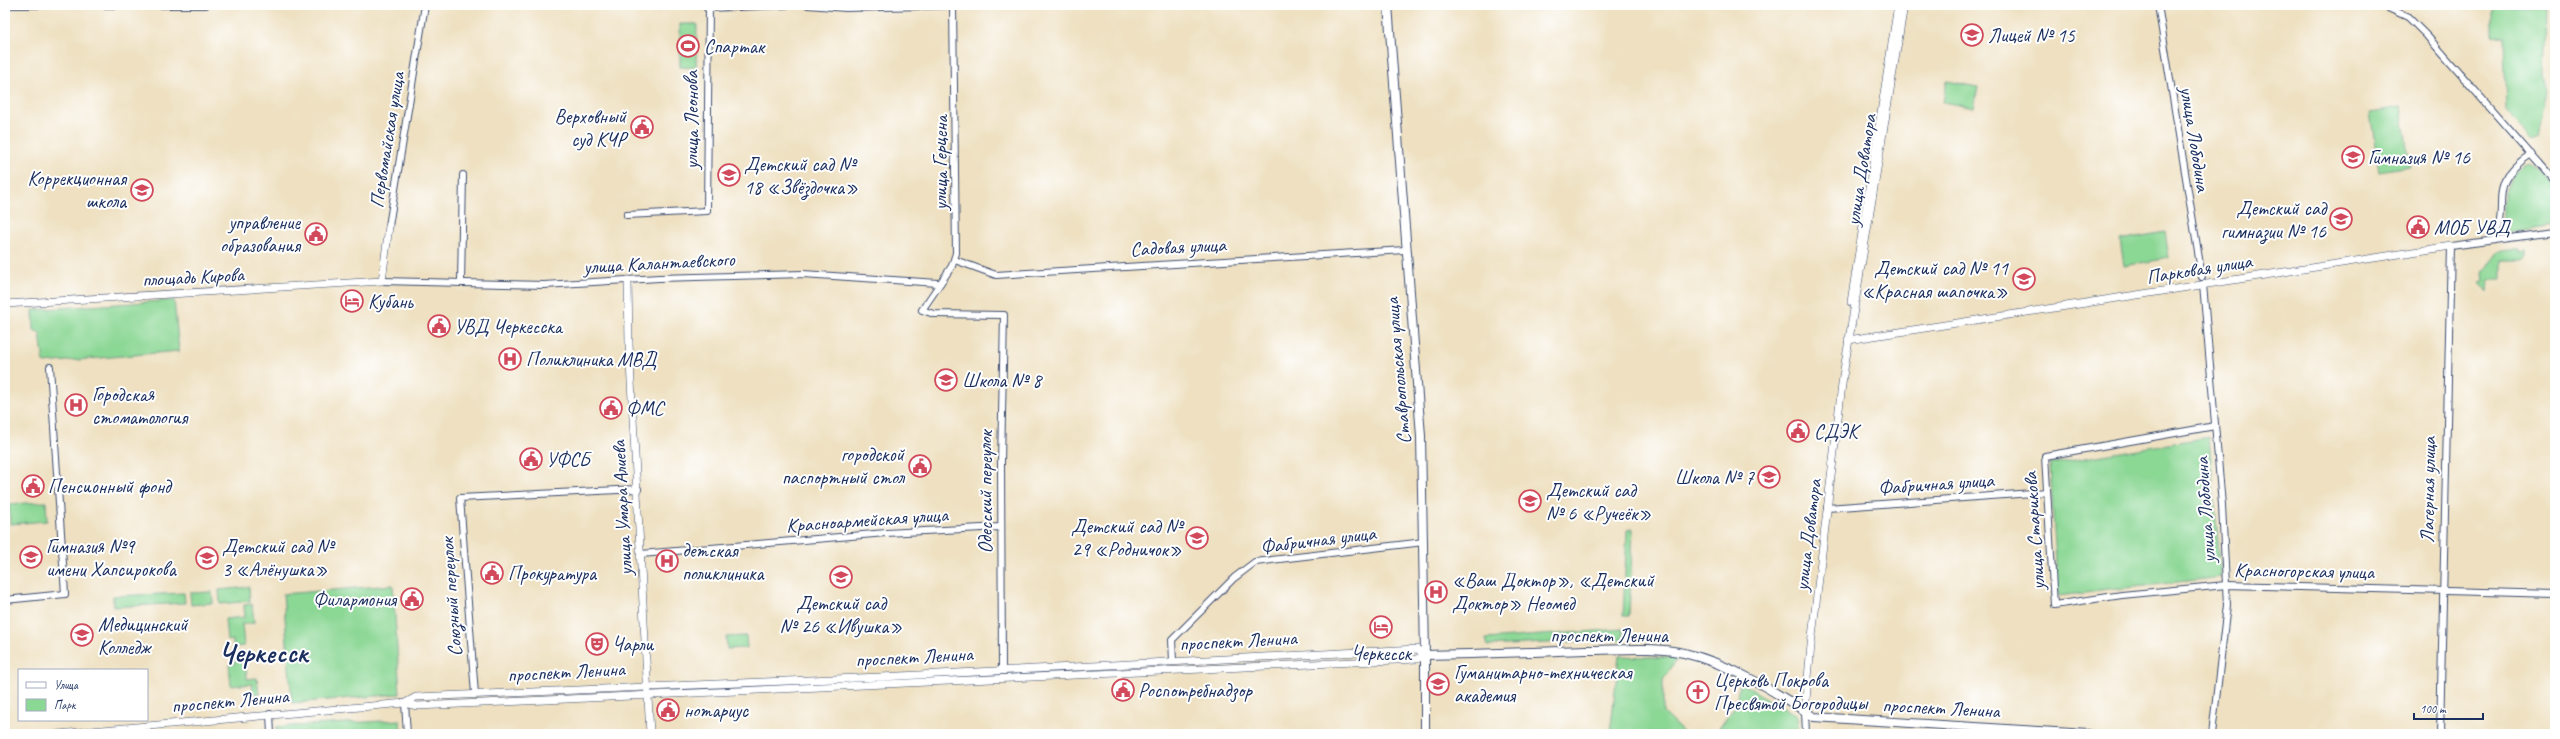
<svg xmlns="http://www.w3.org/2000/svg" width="2560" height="739" viewBox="0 0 2560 739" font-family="Caveat,sans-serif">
<rect width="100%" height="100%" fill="#fff"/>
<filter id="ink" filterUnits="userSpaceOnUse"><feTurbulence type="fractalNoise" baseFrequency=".025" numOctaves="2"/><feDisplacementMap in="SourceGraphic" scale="8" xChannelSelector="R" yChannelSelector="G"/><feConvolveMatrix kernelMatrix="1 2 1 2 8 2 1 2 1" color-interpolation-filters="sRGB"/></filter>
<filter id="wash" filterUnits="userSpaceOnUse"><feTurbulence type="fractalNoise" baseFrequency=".012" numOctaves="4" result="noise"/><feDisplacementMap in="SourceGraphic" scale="16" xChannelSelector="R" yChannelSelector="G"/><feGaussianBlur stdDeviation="0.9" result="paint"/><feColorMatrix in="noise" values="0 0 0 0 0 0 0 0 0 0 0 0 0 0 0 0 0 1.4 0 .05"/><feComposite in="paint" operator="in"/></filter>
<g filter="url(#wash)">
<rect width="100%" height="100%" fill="#eee0c0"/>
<g fill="#8bd794" stroke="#538379">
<polygon points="2492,5 2547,5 2545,75 2549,90 2540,135 2532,140 2506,110 2504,37 2492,35"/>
<polygon points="680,24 697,24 696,68 680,67"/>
<polygon points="1947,81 1978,87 1974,108 1943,102"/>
<polygon points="2401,107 2410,167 2379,172 2370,112"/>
<path d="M2530 164 2538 168 2555 188V226L2509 233 2503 225C2503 205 2501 188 2517 173 2521 169 2524 165 2530 164Z"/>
<polygon points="2165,232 2169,258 2124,266 2120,240"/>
<path d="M2519 250V253L2526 252 2527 258 2524 260H2502V279H2489L2488 292 2480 282 2484 281 2483 272C2491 267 2490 262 2494 256 2497 249 2512 250 2519 250Z"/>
<polygon points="174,300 179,351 44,363 40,333 34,330 33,310"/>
<polygon points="2209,437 2221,577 2058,596 2050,464"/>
<polygon points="46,502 47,521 10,524 9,504"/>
<polygon points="1633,529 1629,616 1623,616 1627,530"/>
<polygon points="393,585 400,694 292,703 283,594"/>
<polygon points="249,587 250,601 220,604 219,590"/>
<polygon points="212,592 213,603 191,605 190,593"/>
<polygon points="184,593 185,603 113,607 113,596"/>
<polygon points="252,604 254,623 242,624 244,646 233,647 233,640 227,641 225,619 245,617 244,605"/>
<polygon points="1623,629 1623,639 1488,646 1486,639"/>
<polygon points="746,636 747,648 727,649 726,637"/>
<polygon points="1619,656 1678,658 1663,680 1663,713 1685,734 1610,734"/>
<polygon points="245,657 247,679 257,678 259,694 253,694 252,684 231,686 229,664 235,663 235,658"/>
<polygon points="1739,682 1797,716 1799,734 1715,734 1736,705"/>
<polygon points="400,720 401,734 277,734 276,727"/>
</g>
</g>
<g filter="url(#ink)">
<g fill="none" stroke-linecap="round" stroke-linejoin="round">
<g stroke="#3b4a6d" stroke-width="8">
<g id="tertiary">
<polyline points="5,5 206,5"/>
<polyline points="808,5 846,8 959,5"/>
<polyline points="953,5 956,253 952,266 922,310 934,314 1004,315 1001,463 1002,669"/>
<polyline points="2158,5 2202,277"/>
<polyline points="2382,5 2408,17 2427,36 2555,182"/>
<polyline points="707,8 786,5"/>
<polyline points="627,215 707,211 709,5"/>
<polyline points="389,226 425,5"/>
<path d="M2494 240C2512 204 2483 186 2531 154"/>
<polyline points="955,260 996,275 1405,250"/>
<polyline points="382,281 544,285 659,278 803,274 938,283"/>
<polyline points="461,283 463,175"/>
<polyline points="2203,284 2222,505 2227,605 2212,734"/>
<polyline points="2215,426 2045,456 2054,605 2122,595 2226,585 2555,594"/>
<polyline points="1827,508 2047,492"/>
<polyline points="641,554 886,533 1001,527"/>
<polyline points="5,600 65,594 50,367"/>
<polyline points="1173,661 1172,640 1234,578 1255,562 1424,542"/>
<polyline points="475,694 460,498 638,489"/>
<polyline points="405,703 407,734"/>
<polyline points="1805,711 1806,734"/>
<polyline points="270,714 271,734"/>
<polyline points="2440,734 2451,246 2555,232"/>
</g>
</g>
<g stroke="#3b4a6d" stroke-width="8">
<g id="secondary">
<polyline points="628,280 629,344 650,734"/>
<polyline points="1851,302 1898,5"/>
<polyline points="5,304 382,281 389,226"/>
<polyline points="1848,340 2451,246"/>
<polyline points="1805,711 1811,645 1843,376 1904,5"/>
<path d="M58 734 405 703 417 706C750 692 1084 673 1417 659L1425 655 1417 649 881 677 416 697 405 703"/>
</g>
</g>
<g stroke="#3b4a6d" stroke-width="10">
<path id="primary" d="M1388 5 1421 436 1425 655C1478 654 1531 652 1585 650 1618 650 1652 646 1684 653 1731 664 1774 691 1814 717L2088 734"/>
</g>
<g stroke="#3b4a6d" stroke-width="10">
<polyline id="trunk" points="1425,655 1425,734"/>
</g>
<use href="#tertiary" stroke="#fff" stroke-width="6"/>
<use href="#secondary" stroke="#fff" stroke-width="7"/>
<use href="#primary" stroke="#fff" stroke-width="8"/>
<use href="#trunk" stroke="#fff" stroke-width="8"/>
</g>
</g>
<defs>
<g id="school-ring" transform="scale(1.15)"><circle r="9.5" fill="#fff" stroke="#d1495b" stroke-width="1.5"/><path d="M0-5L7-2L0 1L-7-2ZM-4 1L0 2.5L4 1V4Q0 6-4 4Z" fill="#d1495b"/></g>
<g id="stadium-ring" transform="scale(1.15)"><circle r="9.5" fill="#fff" stroke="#d1495b" stroke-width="1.5"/><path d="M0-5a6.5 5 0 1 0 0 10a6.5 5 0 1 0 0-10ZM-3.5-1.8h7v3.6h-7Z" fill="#d1495b"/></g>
<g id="civic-ring" transform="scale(1.15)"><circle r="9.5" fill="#fff" stroke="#d1495b" stroke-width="1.5"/><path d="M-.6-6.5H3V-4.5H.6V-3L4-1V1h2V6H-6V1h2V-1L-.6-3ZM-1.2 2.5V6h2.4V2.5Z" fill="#d1495b"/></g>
<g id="hotel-ring" transform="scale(1.15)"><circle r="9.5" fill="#fff" stroke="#d1495b" stroke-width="1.5"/><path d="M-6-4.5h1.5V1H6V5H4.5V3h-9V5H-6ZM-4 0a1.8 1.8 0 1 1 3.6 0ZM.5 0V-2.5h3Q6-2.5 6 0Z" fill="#d1495b"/></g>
<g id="hospital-ring" transform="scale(1.15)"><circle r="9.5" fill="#fff" stroke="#d1495b" stroke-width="1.5"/><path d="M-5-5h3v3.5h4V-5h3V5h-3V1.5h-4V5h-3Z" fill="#d1495b"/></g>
<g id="theatre-ring" transform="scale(1.15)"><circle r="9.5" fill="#fff" stroke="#d1495b" stroke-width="1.5"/><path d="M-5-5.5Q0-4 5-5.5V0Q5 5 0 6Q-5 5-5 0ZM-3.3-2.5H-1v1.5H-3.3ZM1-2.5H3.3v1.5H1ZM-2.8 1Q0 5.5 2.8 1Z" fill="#d1495b"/></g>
<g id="university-ring" transform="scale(1.15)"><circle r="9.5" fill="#fff" stroke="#d1495b" stroke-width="1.5"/><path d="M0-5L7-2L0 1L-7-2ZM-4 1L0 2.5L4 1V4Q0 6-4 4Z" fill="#d1495b"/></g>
<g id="church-ring" transform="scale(1.15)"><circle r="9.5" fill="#fff" stroke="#d1495b" stroke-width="1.5"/><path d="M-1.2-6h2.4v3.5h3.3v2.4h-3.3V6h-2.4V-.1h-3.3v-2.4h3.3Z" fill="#d1495b"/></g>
</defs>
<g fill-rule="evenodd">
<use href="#school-ring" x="1972" y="35"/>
<use href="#stadium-ring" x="688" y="46"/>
<use href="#civic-ring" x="642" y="127"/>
<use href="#school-ring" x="2353" y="157"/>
<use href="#school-ring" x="729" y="175"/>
<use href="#school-ring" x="142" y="190"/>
<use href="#school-ring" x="2341" y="219"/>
<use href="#civic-ring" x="2418" y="227"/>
<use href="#civic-ring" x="316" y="234"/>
<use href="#school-ring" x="2024" y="279"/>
<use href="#hotel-ring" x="352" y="301"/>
<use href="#civic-ring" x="439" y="326"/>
<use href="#hospital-ring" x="510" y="359"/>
<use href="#school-ring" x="946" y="380"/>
<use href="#hospital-ring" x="76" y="405"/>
<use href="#civic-ring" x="611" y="408"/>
<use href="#civic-ring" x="1798" y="431"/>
<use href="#civic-ring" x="531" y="459"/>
<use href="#civic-ring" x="920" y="466"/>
<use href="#school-ring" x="1769" y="477"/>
<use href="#civic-ring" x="33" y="486"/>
<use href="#school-ring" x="1530" y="501"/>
<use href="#school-ring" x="1197" y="538"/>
<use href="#school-ring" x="31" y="557"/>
<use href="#school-ring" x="207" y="558"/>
<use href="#hospital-ring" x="667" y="561"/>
<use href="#civic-ring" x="492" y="573"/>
<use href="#school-ring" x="841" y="577"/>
<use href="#hospital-ring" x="1436" y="592"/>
<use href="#civic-ring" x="412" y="599"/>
<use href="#hotel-ring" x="1381" y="627"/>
<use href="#school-ring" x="82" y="635"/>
<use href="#theatre-ring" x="597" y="644"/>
<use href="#university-ring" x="1438" y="684"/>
<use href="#civic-ring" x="1123" y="690"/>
<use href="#church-ring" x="1698" y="692"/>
<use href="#civic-ring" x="668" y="710"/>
</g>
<g text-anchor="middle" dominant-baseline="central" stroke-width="4" stroke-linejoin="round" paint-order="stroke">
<g font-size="20" fill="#1b2f5e" stroke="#fff" text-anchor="start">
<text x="1988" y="35">Лицей № 15</text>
<text x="704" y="46">Спартак</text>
<text x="626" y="116" text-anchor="end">Верховный<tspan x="626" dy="23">суд КЧР</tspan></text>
<text x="2368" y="157">Гимназия № 16</text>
<text x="744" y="164">Детский сад №<tspan x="744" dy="23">18 «Звёздочка»</tspan></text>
<text x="126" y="178" text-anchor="end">Коррекционная<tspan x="126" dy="23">школа</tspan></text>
<text x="2326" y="208" text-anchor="end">Детский сад<tspan x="2326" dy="23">гимназии № 16</tspan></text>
<text x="300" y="222" text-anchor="end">управление<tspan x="300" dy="23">образования</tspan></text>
<text x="2434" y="227">МОБ УВД</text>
<text x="2008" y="268" text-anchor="end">Детский сад № 11<tspan x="2008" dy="23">«Красная шапочка»</tspan></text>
<text x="368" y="301">Кубань</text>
<text x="454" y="326">УВД Черкесска</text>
<text x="526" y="359">Поликлиника МВД</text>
<text x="962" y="380">Школа № 8</text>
<text x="92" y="394">Городская<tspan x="92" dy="23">стоматология</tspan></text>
<text x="626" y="408">ФМС</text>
<text x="1814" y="431">СДЭК</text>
<text x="904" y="454" text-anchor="end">городской<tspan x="904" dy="23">паспортный стол</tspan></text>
<text x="546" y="459">УФСБ</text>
<text x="1754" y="477" text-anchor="end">Школа № 7</text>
<text x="48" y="486">Пенсионный фонд</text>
<text x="1546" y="490">Детский сад<tspan x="1546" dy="23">№ 6 «Ручеёк»</tspan></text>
<text x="1182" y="526" text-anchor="end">Детский сад №<tspan x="1182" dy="23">29 «Родничок»</tspan></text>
<text x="46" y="546">Гимназия №9<tspan x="46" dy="23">имени Хапсирокова</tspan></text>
<text x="222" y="546">Детский сад №<tspan x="222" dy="23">3 «Алёнушка»</tspan></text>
<text x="682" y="550">детская<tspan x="682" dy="23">поликлиника</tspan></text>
<text x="508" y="573">Прокуратура</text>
<text x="1452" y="580">«Ваш Доктор», «Детский<tspan x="1452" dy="23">Доктор» Неомед</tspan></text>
<text x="396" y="599" text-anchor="end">Филармония</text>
<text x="841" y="603" text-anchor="middle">Детский сад<tspan x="841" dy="23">№ 26 «Ивушка»</tspan></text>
<text x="98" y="624">Медицинский<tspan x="98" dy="23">Колледж</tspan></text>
<text x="612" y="644">Чарли</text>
<text x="1381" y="653" text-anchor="middle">Черкесск</text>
<text x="1454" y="672">Гуманитарно-техническая<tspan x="1454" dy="23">академия</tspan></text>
<text x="1714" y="680">Церковь Покрова<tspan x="1714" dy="23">Пресвятой Богородицы</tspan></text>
<text x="1138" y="690">Роспотребнадзор</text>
<text x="684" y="710">нотариус</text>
</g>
<g font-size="20" fill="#1b2f5e" stroke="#fff">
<text transform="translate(691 120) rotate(-90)">улица Леонова</text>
<text transform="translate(2195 139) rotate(81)">улица Лободина</text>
<text transform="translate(387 140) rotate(-81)">Первомайская улица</text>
<text transform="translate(940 163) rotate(-90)">улица Герцена</text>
<text transform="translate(1861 170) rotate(-81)">улица Доватора</text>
<text transform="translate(1178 247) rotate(-3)">Садовая улица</text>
<text transform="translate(659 263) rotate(-3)">улица Калантаевского</text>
<text transform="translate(2199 269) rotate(-9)">Парковая улица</text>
<text transform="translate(193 277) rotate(-3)">площадь Кирова</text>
<text transform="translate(1398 371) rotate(-95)">Ставропольская улица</text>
<text transform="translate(1936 484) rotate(-4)">Фабричная улица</text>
<text transform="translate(2428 490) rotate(-89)">Лагерная улица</text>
<text transform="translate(985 492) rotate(-90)">Одесский переулок</text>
<text transform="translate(622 508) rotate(-93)">улица Умара Алиева</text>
<text transform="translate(2205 510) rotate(-94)">улица Лободина</text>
<text transform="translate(867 520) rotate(-4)">Красноармейская улица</text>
<text transform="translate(2034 531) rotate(-94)">улица Старикова</text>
<text transform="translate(1808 535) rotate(-83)">улица Доватора</text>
<text transform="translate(1318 540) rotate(-7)">Фабричная улица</text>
<text transform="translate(2304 571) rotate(1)">Красногорская улица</text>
<text transform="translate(451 597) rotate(-94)">Союзный переулок</text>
<text x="1609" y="635">проспект Ленина</text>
<text transform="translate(1238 641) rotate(-3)">проспект Ленина</text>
<text transform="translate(914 657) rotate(-3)">проспект Ленина</text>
<text transform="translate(566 672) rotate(-3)">проспект Ленина</text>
<text transform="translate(230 701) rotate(-5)">проспект Ленина</text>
<text transform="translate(1941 708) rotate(3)">проспект Ленина</text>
</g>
<g font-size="28" font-weight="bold" fill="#1b2f5e" stroke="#fff">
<text x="263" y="652">Черкесск</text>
</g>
</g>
<rect width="2560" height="739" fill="none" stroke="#fff" stroke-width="20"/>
<rect x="18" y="669" width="130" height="52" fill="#ffffff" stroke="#a4acbf"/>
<rect x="26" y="682" width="20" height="6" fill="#ffffff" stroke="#a4acbf"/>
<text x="54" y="689" font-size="12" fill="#1b2f5e">Улица</text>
<rect x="26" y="699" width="20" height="12" fill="#8bd794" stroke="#a4acbf"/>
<text x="54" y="709" font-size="12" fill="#1b2f5e">Парк</text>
<path d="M2414 713v6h69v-6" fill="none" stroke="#1b2f5e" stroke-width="2"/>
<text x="2420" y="713" font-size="12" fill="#1b2f5e" stroke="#ffffff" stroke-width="3" paint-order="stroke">100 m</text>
</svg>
